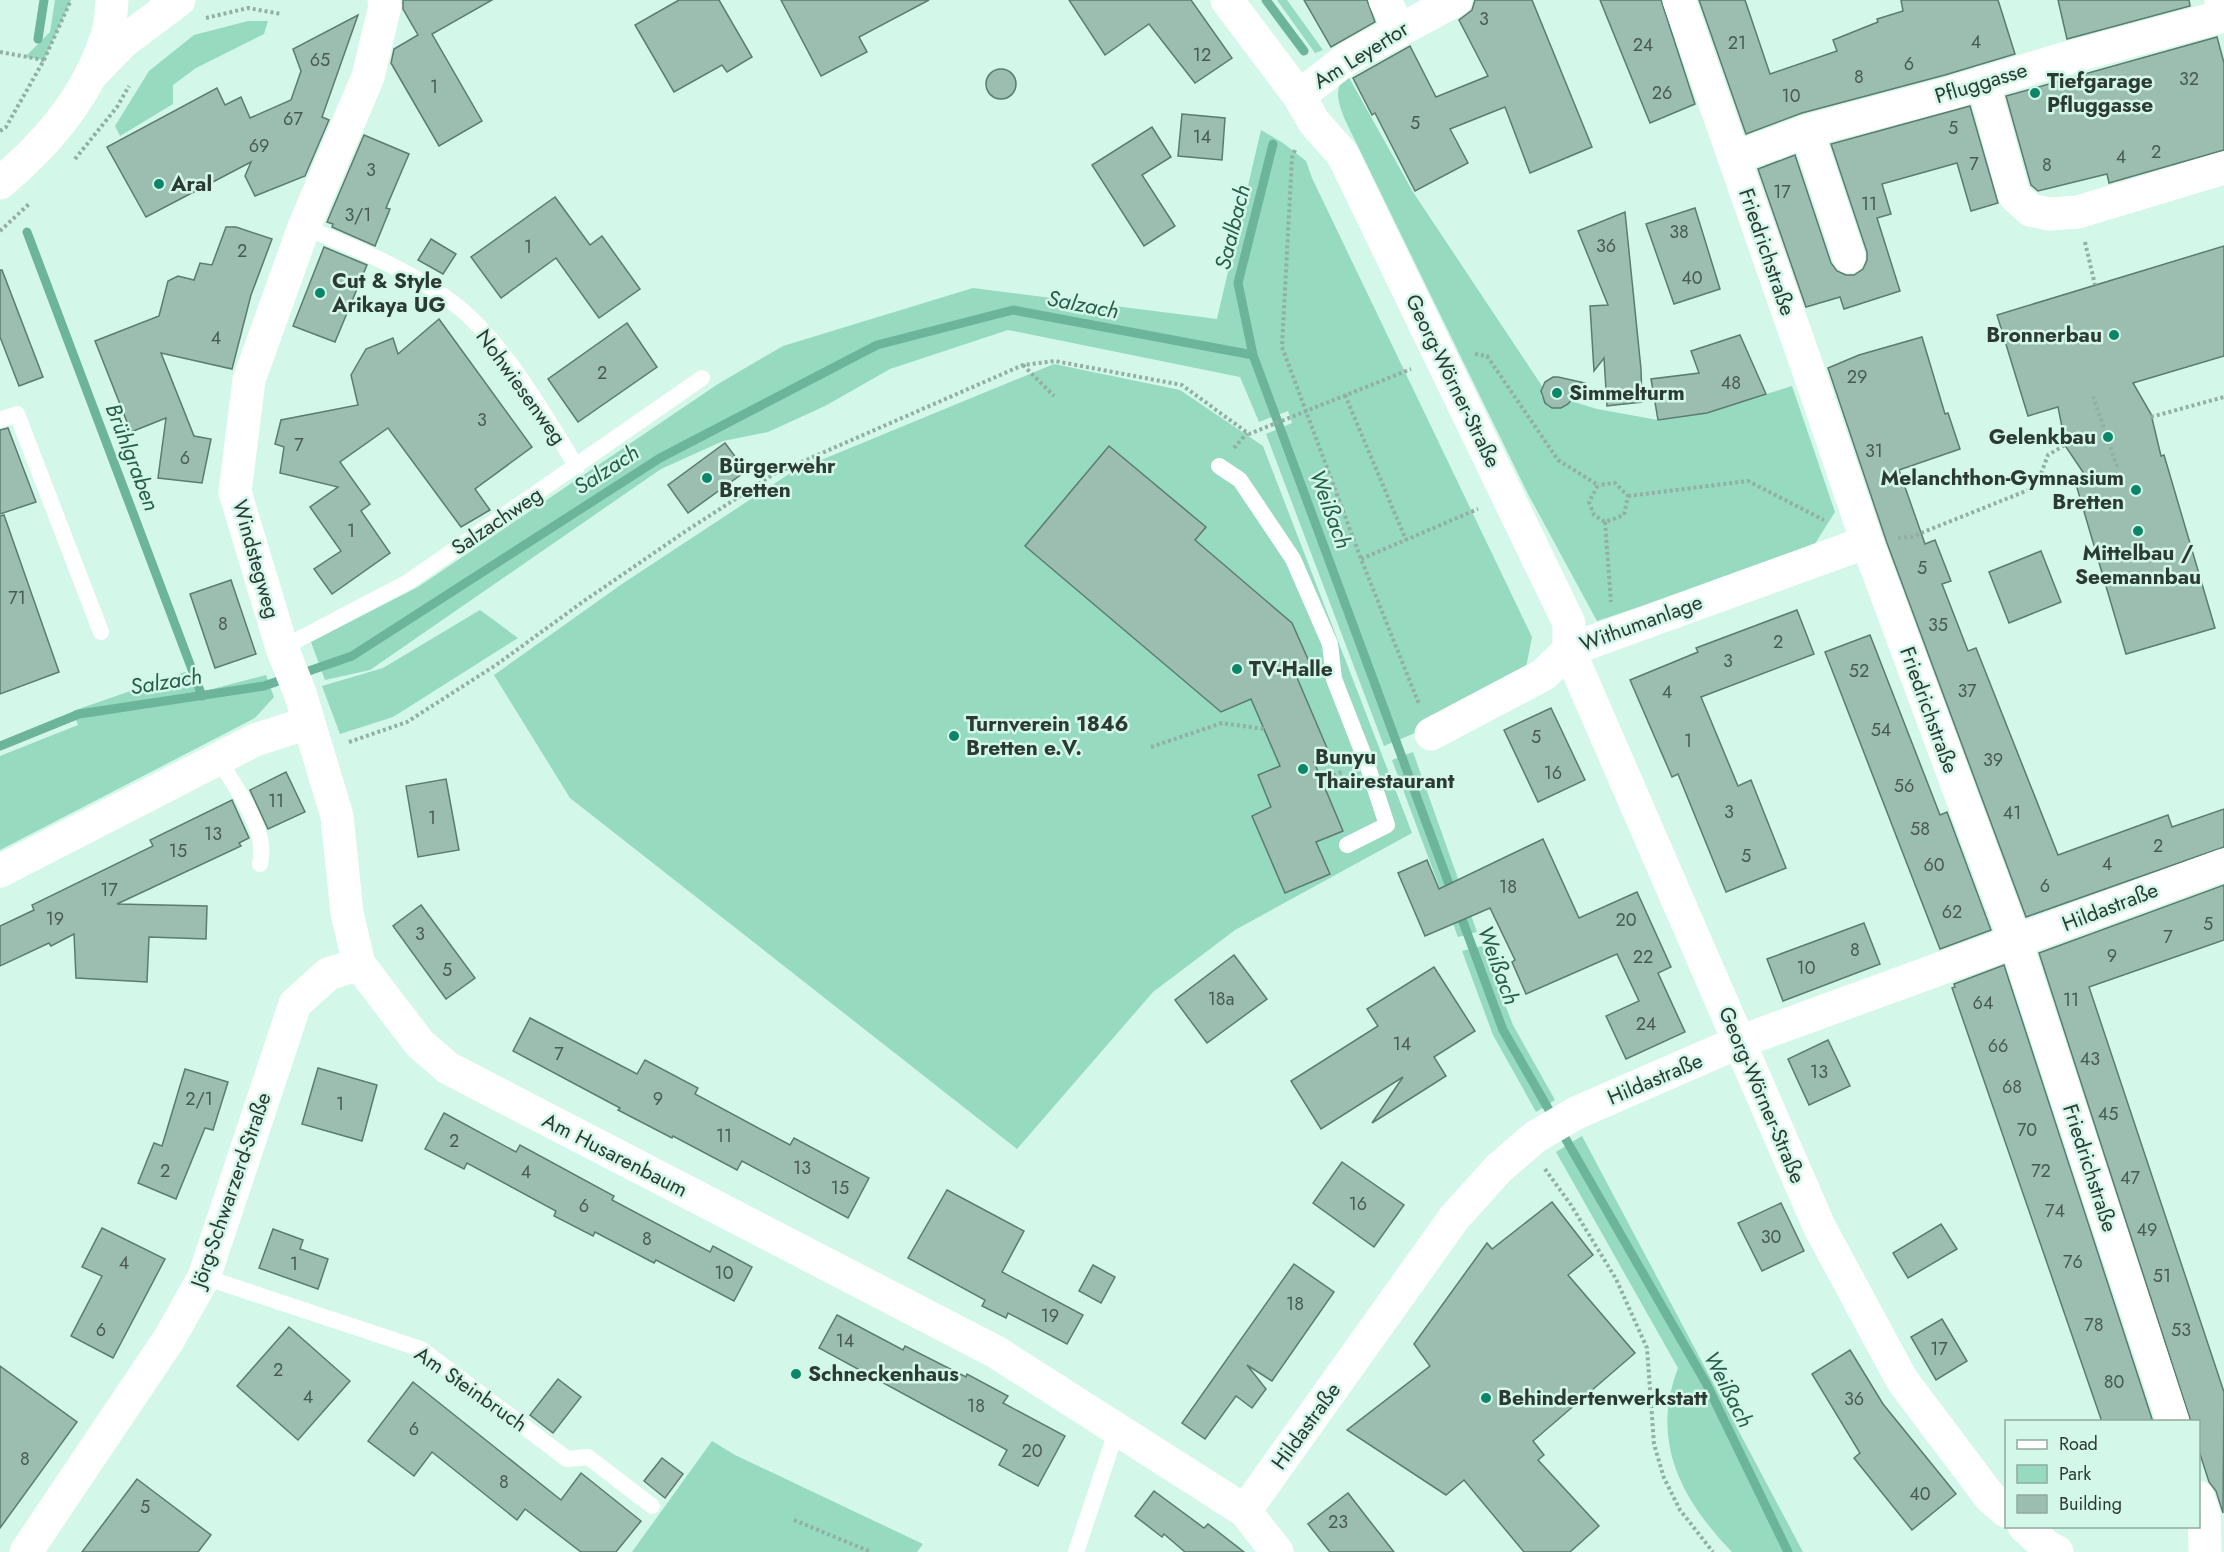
<svg xmlns="http://www.w3.org/2000/svg" width="2224" height="1552" viewBox="0 0 2224 1552" font-family="Jost,sans-serif">
<rect width="100%" height="100%" fill="#d3f7e8"/>
<g fill="#96dac0">
<polygon points="55,0 71,0 44,60 25,57 50,32"/>
<polygon points="1277,0 1287,0 1323,50 1315,53"/>
<polygon points="248,21 268,21 264,34 196,68 173,85 173,104 120,136 115,126 149,71 194,35"/>
<path d="M1347 74 1413 192 1542 386 1541 396 1548 406 1561 408 1571 401 1597 409 1658 420 1707 413 1792 386 1835 512 1811 550 1597 621 1528 494 1345 120C1338 102 1333 89 1347 74Z"/>
<polygon points="1261,130 1283,143 1306,161 1312,178 1532,637 1525,673 1415,733 1384,746 1266,434 1292,423 1288,411 1259,422 1240,377 1008,330 890,369 825,406 768,432 723,441 661,469 370,670 325,680 311,642 418,587 718,384 783,346 973,288 1217,319"/>
<polygon points="1054,364 1180,390 1263,446 1412,833 1235,930 1153,992 1017,1149 570,798 494,675 622,584 792,472"/>
<polygon points="480,610 518,638 393,717 340,734 322,686 383,668"/>
<polygon points="185,672 205,691 266,675 274,697 255,718 0,850 0,756 78,725 73,711"/>
<polygon points="1413,752 1477,932 1458,937 1392,760"/>
<polygon points="1482,946 1513,1025 1555,1100 1536,1112 1493,1035 1462,951"/>
<path d="M1582 1136 1803 1552H1732C1681 1499 1650 1441 1678 1368L1556 1152Z"/>
<polygon points="712,1441 735,1455 923,1544 917,1552 632,1552"/>
</g>
<g fill="none" stroke-linecap="round" stroke-linejoin="round">
<g stroke="#6cb49a" stroke-width="9">
<polyline points="1266,0 1304,51"/>
<polyline points="38,39 44,0"/>
<polyline points="1273,144 1238,283 1253,355 1453,895"/>
<polyline points="27,232 202,696"/>
<polyline points="300,674 352,656 660,458 877,345 1013,310 1253,355"/>
<polyline points="0,746 79,714 264,686 287,678"/>
<polyline points="1459,911 1503,1030 1706,1383 1788,1552"/>
</g>
</g>
<g fill="#9bbeb0" stroke="#5b7c6f" stroke-width="1.5">
<polygon points="403,0 492,0 432,34 482,121 439,146 391,63 394,49 418,35 403,9"/>
<polygon points="679,0 719,0 752,57 727,72 722,65 674,92 635,25"/>
<polygon points="781,0 929,0 859,37 867,52 821,76"/>
<polygon points="1069,0 1191,0 1232,58 1195,83 1149,24 1105,55"/>
<polygon points="1304,0 1367,0 1375,22 1331,47"/>
<polygon points="1475,0 1532,0 1592,147 1530,173 1505,107 1450,129 1468,163 1415,191 1375,113 1372,115 1353,78 1410,46 1436,97 1488,76 1459,20 1472,10"/>
<polygon points="1600,0 1661,0 1695,104 1650,123"/>
<polygon points="1699,0 1745,0 1770,74 1837,51 1833,40 1878,22 1877,19 1903,11 1901,0 1998,0 2015,54 1945,75 1802,113 1746,134"/>
<polygon points="2058,0 2189,0 2190,6 2067,39"/>
<polygon points="358,15 322,117 329,120 305,176 255,196 245,176 251,162 146,217 107,147 217,88 225,105 241,97 250,118 291,100 301,71 293,49"/>
<polygon points="2217,37 2224,63 2224,150 2109,183 2107,174 2038,191 2031,185 2006,96"/>
<circle cx="1001" cy="84" r="15"/>
<polygon points="1970,106 1998,203 1971,211 1957,163 1882,184 1891,214 1877,218 1900,291 1844,309 1840,297 1806,307 1758,169 1795,155 1831,263 1837,271 1846,275 1854,275 1863,269 1867,260 1867,252 1831,144"/>
<polygon points="1182,114 1225,118 1222,160 1178,156"/>
<polygon points="1152,127 1171,157 1142,175 1175,226 1144,246 1092,165"/>
<polygon points="364,135 409,154 386,208 390,209 375,246 332,227 333,224 327,222"/>
<polygon points="555,197 590,245 602,236 640,289 599,318 556,258 501,298 471,257"/>
<polygon points="1695,208 1720,289 1674,304 1646,224"/>
<polygon points="1625,212 1641,369 1642,402 1607,406 1604,358 1594,371 1590,306 1608,305 1578,231"/>
<polygon points="226,227 236,227 272,239 251,295 232,369 161,353 194,436 211,439 202,483 158,478 166,418 131,432 95,341 159,316 168,281 178,276 194,280 200,263 212,265"/>
<polygon points="431,239 456,254 443,274 418,260"/>
<polygon points="2224,246 2224,356 2133,383 2151,414 2161,456 2164,455 2215,628 2126,654 2075,481 2087,478 2066,447 2058,407 2028,416 1997,315"/>
<polygon points="324,247 367,265 335,342 293,326"/>
<polygon points="0,270 2,270 43,377 19,386 0,337"/>
<polygon points="439,319 532,447 475,489 490,510 461,527 388,428 340,462 370,504 361,511 390,553 332,594 314,569 341,551 310,507 338,487 280,473 284,447 275,444 281,420 358,405 351,375 366,349 393,338 398,354"/>
<polygon points="627,323 657,367 578,422 548,379"/>
<polygon points="1740,335 1766,394 1707,413 1658,420 1651,379 1699,373 1691,351"/>
<polygon points="1922,337 1945,414 1948,413 1960,449 1899,470 1925,544 1935,540 1951,581 1942,584 1968,651 1976,648 2058,855 2168,815 2172,827 2224,809 2224,847 2026,917 1887,543 1828,368 1859,355"/>
<polygon points="1553,377 1558,377 1585,383 1568,404 1561,408 1552,408 1545,403 1541,391 1545,382"/>
<polygon points="8,428 36,502 0,514 0,430"/>
<polygon points="725,443 746,471 688,513 668,485"/>
<polygon points="1109,446 1206,527 1195,540 1292,623 1311,666 1295,673 1330,755 1314,762 1343,831 1316,842 1330,874 1285,893 1252,816 1271,807 1258,775 1280,766 1251,699 1221,712 1025,546"/>
<polygon points="4,515 59,672 0,694 0,516"/>
<polygon points="2041,551 2061,602 2009,623 1989,572"/>
<polygon points="231,580 256,654 215,668 190,594"/>
<polygon points="1797,610 1814,654 1701,697 1738,786 1751,780 1786,868 1726,892 1678,774 1672,777 1630,680 1698,652 1696,648"/>
<polygon points="1870,635 1940,815 1947,812 1991,930 1940,949 1825,652"/>
<polygon points="1551,708 1585,780 1538,802 1504,730"/>
<polygon points="286,772 305,812 268,829 250,790"/>
<polygon points="446,779 459,850 418,857 406,786"/>
<polygon points="232,800 249,838 239,843 241,846 117,904 207,906 206,939 149,937 147,982 76,978 74,934 51,946 49,943 0,966 0,926 34,910 32,905 153,846 150,840"/>
<polygon points="1543,839 1579,918 1637,892 1671,967 1658,973 1685,1032 1626,1059 1606,1016 1639,1001 1617,954 1526,994 1512,962 1515,960 1490,908 1425,936 1398,873 1427,860 1439,889"/>
<polygon points="2224,885 2224,940 2089,987 2224,1392 2223,1513 2216,1491 2209,1482 2199,1451 2199,1422 2191,1422 2039,953"/>
<polygon points="421,905 475,978 446,999 393,926"/>
<polygon points="1864,923 1880,964 1783,1001 1767,959"/>
<polygon points="1234,955 1267,999 1207,1043 1175,1000"/>
<polygon points="2004,965 2153,1422 2102,1422 1952,988 1955,987 1954,984"/>
<polygon points="1434,967 1475,1031 1434,1057 1446,1076 1372,1123 1403,1077 1321,1129 1291,1081 1378,1026 1367,1009"/>
<polygon points="530,1018 637,1074 645,1060 698,1088 695,1094 790,1145 794,1138 869,1178 848,1218 742,1161 737,1170 673,1136 672,1138 618,1110 620,1108 513,1051"/>
<polygon points="1828,1040 1850,1086 1809,1105 1788,1059"/>
<polygon points="318,1068 377,1085 362,1141 302,1124"/>
<polygon points="185,1069 228,1082 213,1130 205,1128 176,1199 138,1183 154,1143 162,1146"/>
<polygon points="444,1113 516,1152 520,1145 614,1196 612,1200 710,1252 713,1246 752,1267 734,1301 656,1260 654,1263 595,1232 593,1236 554,1216 556,1211 467,1163 464,1169 425,1149"/>
<polygon points="1342,1162 1404,1205 1374,1247 1313,1203"/>
<polygon points="947,1190 1024,1231 1002,1272 1083,1315 1067,1344 1008,1313 1006,1318 982,1306 985,1300 908,1258"/>
<polygon points="1552,1202 1593,1255 1568,1275 1635,1353 1533,1441 1544,1455 1538,1460 1599,1526 1570,1552 1524,1552 1464,1480 1446,1495 1347,1430 1430,1366 1414,1344 1487,1243 1492,1249"/>
<polygon points="1781,1203 1804,1251 1762,1271 1738,1223"/>
<polygon points="1941,1224 1957,1249 1908,1278 1893,1253"/>
<polygon points="102,1228 165,1259 113,1358 71,1336 102,1276 82,1267"/>
<polygon points="273,1229 303,1240 300,1249 328,1259 318,1289 259,1268"/>
<polygon points="1294,1264 1334,1292 1272,1381 1247,1365 1266,1389 1252,1408 1236,1396 1205,1439 1182,1423"/>
<polygon points="1093,1265 1115,1277 1101,1303 1079,1291"/>
<polygon points="837,1315 903,1350 905,1346 966,1377 967,1374 1008,1396 1003,1403 1065,1436 1038,1486 999,1465 1007,1450 819,1348"/>
<polygon points="1942,1319 1967,1361 1936,1380 1911,1337"/>
<polygon points="289,1327 350,1381 298,1440 237,1386"/>
<polygon points="1850,1350 1883,1404 1956,1494 1912,1530 1854,1458 1860,1453 1812,1374"/>
<polygon points="0,1366 77,1422 0,1528"/>
<polygon points="558,1379 581,1397 553,1433 530,1415"/>
<polygon points="413,1382 561,1500 581,1473 641,1521 616,1552 581,1552 525,1509 517,1520 432,1452 414,1476 368,1441"/>
<polygon points="662,1458 683,1474 665,1498 644,1481"/>
<polygon points="137,1479 211,1535 198,1552 82,1552"/>
<polygon points="1154,1491 1204,1528 1208,1524 1244,1552 1185,1552 1164,1534 1162,1537 1135,1516"/>
<polygon points="1348,1493 1365,1515 1394,1552 1330,1552 1308,1524"/>
</g>
<g fill="none" stroke-linecap="round" stroke-linejoin="round">
<g stroke="#93afa3" stroke-width="4" stroke-dasharray="3 3" stroke-linecap="butt">
<polyline points="206,18 248,8 281,14"/>
<polyline points="0,52 44,60"/>
<polyline points="0,131 6,127 44,60 71,0"/>
<polyline points="1295,150 1292,158 1282,347 1361,559 1419,704"/>
<polyline points="75,159 117,107 129,86"/>
<polyline points="0,231 29,204"/>
<polyline points="2085,242 2095,285"/>
<polyline points="1475,354 1487,356 1558,460 1598,485 1589,502 1594,515 1605,522 1624,515 1628,496 1615,483 1598,485"/>
<polyline points="1023,365 1054,396"/>
<polyline points="1345,395 1406,540"/>
<polyline points="2093,396 2118,469"/>
<polyline points="2151,417 2224,397"/>
<polyline points="1234,448 1247,433"/>
<polyline points="1628,496 1748,481 1824,520"/>
<polyline points="1605,522 1611,602"/>
<polyline points="1898,538 1911,537 2036,487 2048,455 2065,445"/>
<polyline points="1361,559 1478,509"/>
<polyline points="349,742 407,722 496,665 584,601 686,531 774,474 1023,365 1055,361 1182,385 1249,434 1411,369"/>
<polyline points="1151,747 1222,723 1264,729"/>
<polyline points="1322,780 1344,771"/>
<polyline points="1545,1169 1571,1205 1616,1279 1647,1348 1654,1444 1664,1478 1680,1510 1713,1552"/>
<polyline points="794,1520 871,1552"/>
</g>
<g stroke="#fff" stroke-width="16">
<path d="M304 227C357 249 411 270 457 306 504 343 545 416 577 467"/>
<polyline points="0,420 17,414 101,632"/>
<polyline points="1219,466 1240,480 1293,559 1330,644 1334,679 1366,761 1387,825 1347,845"/>
<polyline points="282,648 408,582 702,378"/>
<path d="M218 759C232 781 259 820 261 845 262 851 261 858 260 864"/>
<polyline points="204,1277 421,1349 567,1459 588,1457 652,1506"/>
<polyline points="1076,1552 1117,1429"/>
</g>
<g stroke="#fff" stroke-width="33">
<polyline points="384,0 385,6 368,77 304,227 249,380 235,492 282,648 300,693 337,816 347,913 359,964 420,1044 448,1068 996,1352 1245,1511 1277,1552"/>
<polyline points="1227,0 1299,96 1314,122 1343,155 1569,623 1569,650 1819,1226 1902,1380 1990,1497 2006,1511"/>
<polyline points="1385,0 1399,30"/>
<polyline points="1679,0 1818,398 1867,542 2016,943 2173,1422"/>
<polyline points="92,74 123,42 179,0"/>
<polyline points="1983,82 2014,195 2030,210 2049,214 2078,212 2224,168"/>
<polyline points="1299,96 1348,58 1456,0"/>
<polyline points="1807,131 1849,257"/>
<polyline points="1734,158 1807,131 1950,93 2056,61 2224,16 2221,0"/>
<polyline points="1431,734 1543,675 1569,650 1867,542"/>
<polyline points="0,871 255,740 308,723"/>
<polyline points="2198,1497 2204,1514 2205,1552"/>
<polyline points="1245,1511 1454,1218 1499,1168 1535,1137 1576,1113 1739,1042 2224,865"/>
<polyline points="2024,1526 2046,1546 2057,1552"/>
<polyline points="26,1552 169,1339 204,1277 295,1004 328,974 359,964"/>
</g>
<path stroke="#fff" stroke-width="33" d="M0 183C48 143 90 94 108 32 111 22 111 10 112 0"/>
</g>
<g fill="#0c8668" stroke="#d3f7e8" stroke-width="2">
<circle cx="2035" cy="93" r="6"/>
<circle cx="159" cy="184" r="6"/>
<circle cx="320" cy="293" r="6"/>
<circle cx="2114" cy="335" r="6"/>
<circle cx="1557" cy="393" r="6"/>
<circle cx="2108" cy="437" r="6"/>
<circle cx="707" cy="478" r="6"/>
<circle cx="2136" cy="490" r="6"/>
<circle cx="2138" cy="531" r="6"/>
<circle cx="1237" cy="669" r="6"/>
<circle cx="954" cy="736" r="6"/>
<circle cx="1303" cy="769" r="6"/>
<circle cx="796" cy="1374" r="6"/>
<circle cx="1486" cy="1398" r="6"/>
</g>
<g text-anchor="middle" dominant-baseline="central" stroke-width="5" stroke-linejoin="round" paint-order="stroke">
<g font-size="18" fill="#485b53">
<text x="1484" y="19">3</text>
<text x="1976" y="42">4</text>
<text x="1737" y="43">21</text>
<text x="1643" y="45">24</text>
<text x="1202" y="55">12</text>
<text x="320" y="60">65</text>
<text x="1909" y="64">6</text>
<text x="1859" y="77">8</text>
<text x="2189" y="79">32</text>
<text x="434" y="87">1</text>
<text x="1662" y="93">26</text>
<text x="1791" y="96">10</text>
<text x="293" y="119">67</text>
<text x="1415" y="123">5</text>
<text x="1953" y="128">5</text>
<text x="1202" y="137">14</text>
<text x="259" y="146">69</text>
<text x="2156" y="152">2</text>
<text x="2121" y="157">4</text>
<text x="1974" y="164">7</text>
<text x="2047" y="165">8</text>
<text x="371" y="170">3</text>
<text x="1782" y="192">17</text>
<text x="1869" y="204">11</text>
<text x="358" y="215">3/1</text>
<text x="1679" y="232">38</text>
<text x="1606" y="246">36</text>
<text x="528" y="247">1</text>
<text x="242" y="251">2</text>
<text x="1692" y="278">40</text>
<text x="216" y="338">4</text>
<text x="602" y="373">2</text>
<text x="1857" y="377">29</text>
<text x="1731" y="383">48</text>
<text x="482" y="420">3</text>
<text x="299" y="445">7</text>
<text x="1874" y="451">31</text>
<text x="185" y="458">6</text>
<text x="351" y="531">1</text>
<text x="1922" y="568">5</text>
<text x="17" y="598">71</text>
<text x="223" y="624">8</text>
<text x="1938" y="625">35</text>
<text x="1778" y="642">2</text>
<text x="1728" y="661">3</text>
<text x="1859" y="671">52</text>
<text x="1967" y="691">37</text>
<text x="1667" y="692">4</text>
<text x="1881" y="730">54</text>
<text x="1536" y="737">5</text>
<text x="1688" y="741">1</text>
<text x="1993" y="760">39</text>
<text x="1553" y="773">16</text>
<text x="1904" y="786">56</text>
<text x="276" y="801">11</text>
<text x="1729" y="812">3</text>
<text x="2012" y="813">41</text>
<text x="432" y="818">1</text>
<text x="1920" y="829">58</text>
<text x="213" y="834">13</text>
<text x="2158" y="846">2</text>
<text x="178" y="851">15</text>
<text x="1746" y="856">5</text>
<text x="2107" y="864">4</text>
<text x="1934" y="865">60</text>
<text x="2045" y="886">6</text>
<text x="1508" y="887">18</text>
<text x="109" y="890">17</text>
<text x="1952" y="912">62</text>
<text x="55" y="919">19</text>
<text x="1626" y="920">20</text>
<text x="2208" y="924">5</text>
<text x="420" y="934">3</text>
<text x="2168" y="937">7</text>
<text x="1855" y="950">8</text>
<text x="2112" y="956">9</text>
<text x="1643" y="957">22</text>
<text x="1806" y="968">10</text>
<text x="447" y="970">5</text>
<text x="1221" y="999">18a</text>
<text x="2071" y="1000">11</text>
<text x="1983" y="1003">64</text>
<text x="1646" y="1024">24</text>
<text x="1402" y="1044">14</text>
<text x="1998" y="1046">66</text>
<text x="559" y="1054">7</text>
<text x="2090" y="1059">43</text>
<text x="1819" y="1072">13</text>
<text x="2012" y="1087">68</text>
<text x="199" y="1099">2/1</text>
<text x="658" y="1099">9</text>
<text x="340" y="1104">1</text>
<text x="2108" y="1114">45</text>
<text x="2027" y="1130">70</text>
<text x="724" y="1136">11</text>
<text x="454" y="1141">2</text>
<text x="802" y="1168">13</text>
<text x="165" y="1171">2</text>
<text x="2041" y="1171">72</text>
<text x="526" y="1172">4</text>
<text x="2130" y="1178">47</text>
<text x="840" y="1188">15</text>
<text x="1358" y="1204">16</text>
<text x="584" y="1206">6</text>
<text x="2055" y="1211">74</text>
<text x="2147" y="1230">49</text>
<text x="1771" y="1237">30</text>
<text x="647" y="1239">8</text>
<text x="2073" y="1262">76</text>
<text x="124" y="1263">4</text>
<text x="294" y="1264">1</text>
<text x="724" y="1273">10</text>
<text x="2162" y="1276">51</text>
<text x="1295" y="1304">18</text>
<text x="1050" y="1316">19</text>
<text x="2094" y="1325">78</text>
<text x="101" y="1330">6</text>
<text x="2181" y="1330">53</text>
<text x="845" y="1341">14</text>
<text x="1939" y="1349">17</text>
<text x="278" y="1370">2</text>
<text x="2114" y="1382">80</text>
<text x="308" y="1397">4</text>
<text x="1854" y="1399">36</text>
<text x="976" y="1406">18</text>
<text x="414" y="1429">6</text>
<text x="1032" y="1451">20</text>
<text x="25" y="1459">8</text>
<text x="504" y="1482">8</text>
<text x="1920" y="1494">40</text>
<text x="145" y="1507">5</text>
<text x="1338" y="1522">23</text>
</g>
<g font-size="21" fill="#2c3a34" stroke="#d3f7e8">
<text transform="translate(1361 55) rotate(-32)">Am Leyertor</text>
<text transform="translate(1981 83) rotate(-17)">Pfluggasse</text>
<text transform="translate(1767 252) rotate(71)">Friedrichstraße</text>
<text transform="translate(1453 381) rotate(64)">Georg-Wörner-Straße</text>
<text transform="translate(521 387) rotate(54)">Nohwiesenweg</text>
<text transform="translate(497 521) rotate(-34)">Salzachweg</text>
<text transform="translate(256 559) rotate(74)">Windstegweg</text>
<text transform="translate(1641 623) rotate(-20)">Withumanlage</text>
<text transform="translate(1929 710) rotate(70)">Friedrichstraße</text>
<text transform="translate(2110 907) rotate(-21)">Hildastraße</text>
<text transform="translate(1655 1079) rotate(-23)">Hildastraße</text>
<text transform="translate(1762 1095) rotate(67)">Georg-Wörner-Straße</text>
<text transform="translate(615 1155) rotate(27)">Am Husarenbaum</text>
<text transform="translate(2090 1168) rotate(72)">Friedrichstraße</text>
<text transform="translate(231 1190) rotate(-71)">Jörg-Schwarzerd-Straße</text>
<text transform="translate(471 1389) rotate(35)">Am Steinbruch</text>
<text transform="translate(1306 1426) rotate(-54)">Hildastraße</text>
</g>
<g font-size="21" font-weight="bold" fill="#2c3a34" stroke="#d3f7e8" text-anchor="start">
<text x="2047" y="81">Tiefgarage<tspan x="2047" dy="24">Pfluggasse</tspan></text>
<text x="171" y="184">Aral</text>
<text x="332" y="281">Cut &amp; Style<tspan x="332" dy="24">Arikaya UG</tspan></text>
<text x="2102" y="335" text-anchor="end">Bronnerbau</text>
<text x="1569" y="393">Simmelturm</text>
<text x="2096" y="437" text-anchor="end">Gelenkbau</text>
<text x="719" y="466">Bürgerwehr<tspan x="719" dy="24">Bretten</tspan></text>
<text x="2124" y="478" text-anchor="end">Melanchthon-Gymnasium<tspan x="2124" dy="24">Bretten</tspan></text>
<text x="2138" y="553" text-anchor="middle">Mittelbau /<tspan x="2138" dy="24">Seemannbau</tspan></text>
<text x="1249" y="669">TV-Halle</text>
<text x="966" y="724">Turnverein 1846<tspan x="966" dy="24">Bretten e.V.</tspan></text>
<text x="1315" y="757">Bunyu<tspan x="1315" dy="24">Thairestaurant</tspan></text>
<text x="808" y="1374">Schneckenhaus</text>
<text x="1498" y="1398">Behindertenwerkstatt</text>
</g>
<g font-size="22" font-style="italic" fill="#245d4a" stroke="#d3f7e8">
<text transform="translate(1232 227) rotate(-76)">Saalbach</text>
<text transform="translate(1083 304) rotate(11)">Salzach</text>
<text transform="translate(133 457) rotate(69)">Brühlgraben</text>
<text transform="translate(606 469) rotate(-33)">Salzach</text>
<text transform="translate(1331 509) rotate(70)">Weißach</text>
<text transform="translate(166 681) rotate(-9)">Salzach</text>
<text transform="translate(1499 965) rotate(70)">Weißach</text>
<text transform="translate(1729 1389) rotate(63)">Weißach</text>
</g>
</g>
<rect x="2005" y="1420" width="195" height="108" fill="#d3f7e8" stroke="#90aba0" stroke-width="1.5"/>
<rect x="2017" y="1440" width="30" height="9" fill="#ffffff" stroke="#90aba0" stroke-width="1.5"/>
<text x="2059" y="1450" font-size="18" fill="#2c3a34">Road</text>
<rect x="2017" y="1465" width="30" height="18" fill="#96dac0" stroke="#90aba0" stroke-width="1.5"/>
<text x="2059" y="1480" font-size="18" fill="#2c3a34">Park</text>
<rect x="2017" y="1495" width="30" height="18" fill="#9bbeb0" stroke="#90aba0" stroke-width="1.5"/>
<text x="2059" y="1510" font-size="18" fill="#2c3a34">Building</text>
</svg>
